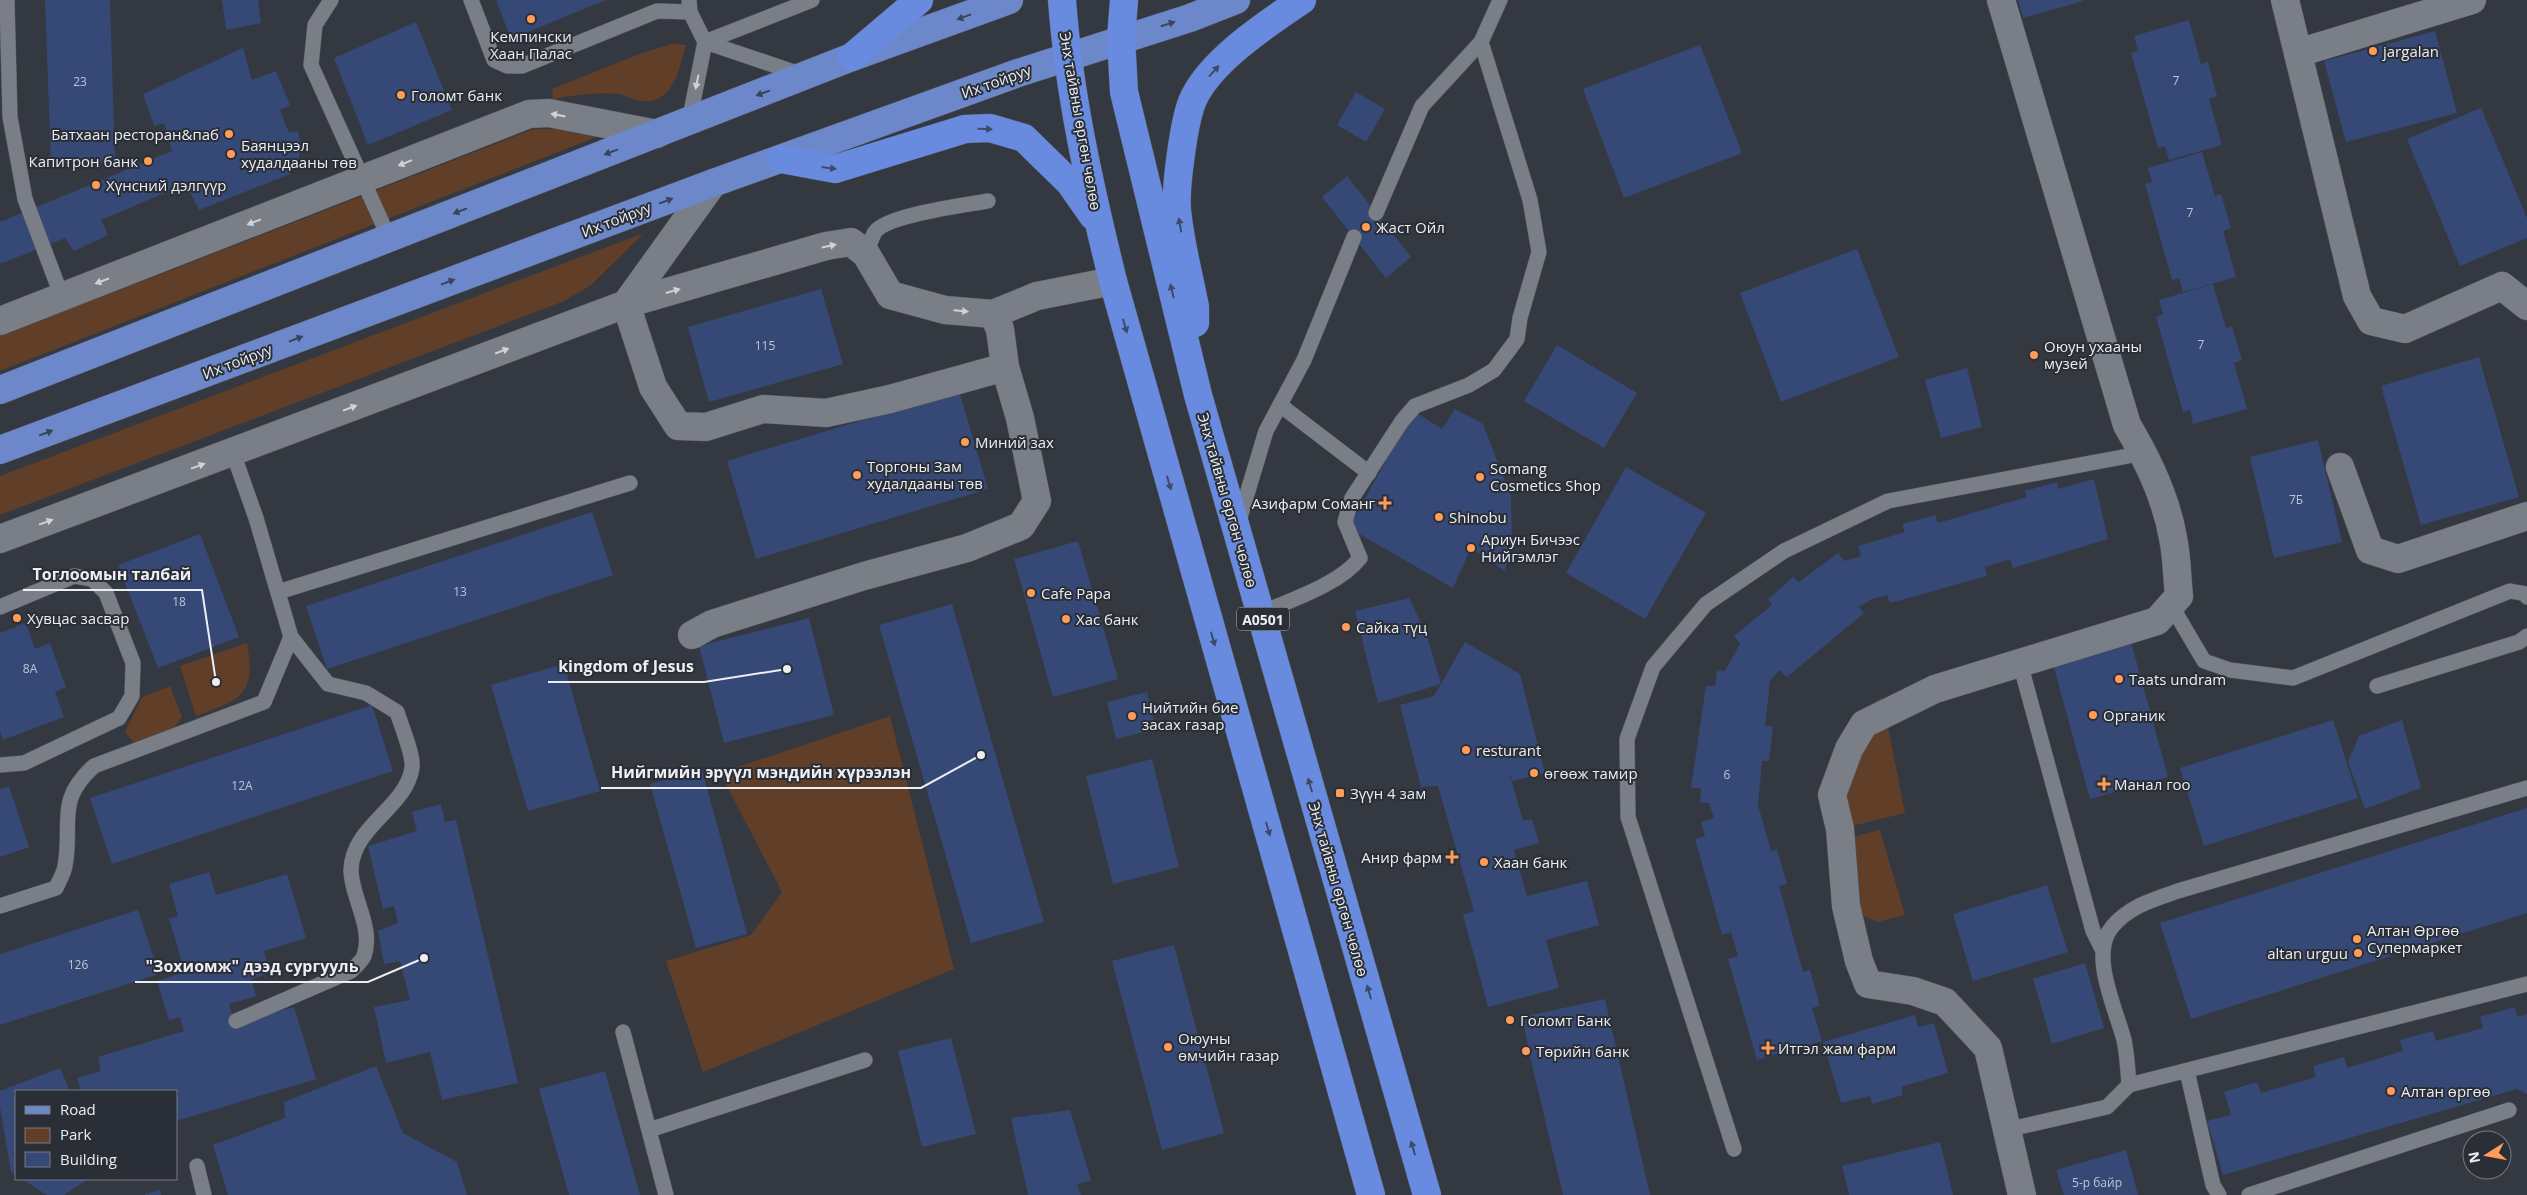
<svg xmlns="http://www.w3.org/2000/svg" width="2527" height="1195" viewBox="0 0 2527 1195" font-family="'Open Sans',sans-serif">
<rect width="100%" height="100%" fill="#343840"/>
<g fill="#603e28">
<path d="M672 44 686 45C679 69 674 105 640 101 633 100 626 95 618 94 596 92 575 95 553 99L552 89 642 53Z"/>
<polygon points="534,129 557,129 604,134 0,371 0,334 159,275"/>
<polygon points="644,233 590,286 562,302 0,515 0,476"/>
<path d="M247 643C257 696 239 700 196 716L180 666Z"/>
<polygon points="170,686 182,717 173,729 134,743 125,732 142,697"/>
<polygon points="1882,697 1905,813 1840,829 1859,714"/>
<polygon points="890,716 954,969 703,1072 666,961 751,935 782,892 720,773"/>
<polygon points="1880,830 1905,915 1877,922 1864,916 1855,898 1839,840"/>
</g>
<g fill="#364976">
<polygon points="45,0 110,0 115,162 51,164"/>
<polygon points="222,0 258,0 261,23 226,30"/>
<polygon points="496,0 606,0 511,39"/>
<polygon points="2018,0 2083,0 2083,1 2023,18"/>
<polygon points="2189,20 2201,64 2208,62 2217,96 2209,99 2222,145 2169,160 2165,146 2158,148 2131,53 2138,51 2134,36"/>
<polygon points="416,22 452,110 368,145 334,58"/>
<polygon points="2435,31 2457,113 2346,142 2324,61"/>
<polygon points="1700,45 1742,153 1624,198 1583,89"/>
<polygon points="243,48 252,80 276,71 290,105 280,110 289,133 298,131 301,145 299,158 290,174 199,210 186,184 101,220 108,235 74,251 65,238 0,264 0,222 172,151 164,123 154,126 143,94"/>
<polygon points="1356,92 1385,109 1366,142 1337,125"/>
<polygon points="2481,108 2527,218 2527,238 2460,266 2407,139"/>
<polygon points="2202,152 2215,196 2221,194 2231,228 2223,231 2236,277 2183,292 2179,278 2172,280 2145,184 2152,182 2148,168"/>
<polygon points="1347,176 1411,257 1386,278 1322,197"/>
<polygon points="1857,249 1899,357 1781,402 1740,293"/>
<polygon points="2213,284 2226,328 2232,326 2242,360 2234,363 2247,409 2193,424 2190,410 2183,412 2156,317 2163,314 2159,300"/>
<polygon points="821,289 843,364 709,402 688,327"/>
<polygon points="1557,345 1637,393 1604,448 1524,401"/>
<polygon points="2479,357 2519,497 2421,525 2381,386"/>
<polygon points="1967,368 1982,427 1941,438 1925,380"/>
<polygon points="959,391 988,489 756,559 727,461"/>
<polygon points="1455,409 1483,424 1511,497 1512,539 1505,571 1471,548 1453,588 1349,528 1413,411 1442,429"/>
<polygon points="2318,440 2342,542 2274,558 2250,457"/>
<polygon points="1626,467 1706,513 1645,619 1566,573"/>
<polygon points="2094,479 2108,539 2013,568 2010,559 1985,567 1987,576 1890,603 1887,595 1872,599 1859,607 1864,613 1787,677 1779,670 1770,681 1765,726 1773,726 1769,761 1762,761 1758,805 1771,851 1777,849 1787,884 1779,886 1803,972 1810,970 1820,1006 1812,1008 1822,1041 1757,1060 1728,959 1738,956 1731,932 1722,935 1695,839 1705,836 1701,822 1714,818 1709,803 1700,803 1701,788 1691,788 1706,686 1715,686 1717,670 1725,671 1740,644 1734,636 1772,605 1768,599 1793,577 1799,582 1838,553 1844,561 1861,556 1858,546 1905,532 1902,524 1935,515 1938,523 2027,497 2025,491 2057,482 2058,489"/>
<polygon points="592,512 613,575 327,669 306,606"/>
<polygon points="200,534 239,637 158,668 118,565"/>
<polygon points="1078,541 1118,679 1053,697 1014,559"/>
<polygon points="1409,598 1427,636 1441,684 1465,642 1520,674 1545,773 1513,781 1509,772 1523,821 1532,819 1539,843 1514,850 1527,896 1587,881 1599,925 1546,940 1559,988 1488,1007 1463,915 1474,911 1438,786 1421,787 1400,705 1434,696 1441,684 1378,703 1355,611"/>
<polygon points="952,604 1044,922 971,943 879,625"/>
<polygon points="809,618 834,715 724,743 699,646"/>
<polygon points="26,623 35,649 50,643 66,687 55,692 64,717 3,740 0,731 0,633"/>
<polygon points="2131,642 2168,777 2090,799 2053,664"/>
<polygon points="564,664 600,791 528,811 491,685"/>
<polygon points="1147,692 1156,729 1116,739 1107,702"/>
<polygon points="372,705 393,771 112,864 90,798"/>
<polygon points="2333,720 2358,798 2204,846 2180,768"/>
<polygon points="2402,720 2421,788 2365,809 2348,762 2359,736"/>
<polygon points="1152,759 1179,867 1113,884 1086,776"/>
<polygon points="702,770 747,934 696,948 650,784"/>
<polygon points="9,786 29,847 0,857 0,789"/>
<polygon points="441,804 445,822 456,820 518,1083 442,1100 430,1052 386,1063 374,1007 410,1000 400,961 384,964 378,931 398,923 394,906 383,909 368,846 417,831 412,812"/>
<polygon points="2527,808 2527,913 2191,1019 2160,923"/>
<polygon points="209,872 216,895 287,874 306,938 264,951 270,973 251,979 256,996 229,1004 235,1024 294,1007 316,1079 176,1121 176,1091 81,1091 77,1078 101,1071 98,1057 184,1031 180,1017 169,1020 157,981 185,972 169,919 178,916 169,884"/>
<polygon points="2047,885 2068,952 1973,981 1953,914"/>
<polygon points="138,910 159,974 0,1025 0,954"/>
<polygon points="1174,945 1224,1133 1162,1150 1112,961"/>
<polygon points="2085,963 2104,1028 2052,1044 2033,979"/>
<polygon points="1605,999 1616,1047 1650,1195 1563,1195 1532,1065 1522,1017"/>
<polygon points="2514,1007 2518,1017 2527,1014 2527,1094 2517,1089 2223,1175 2207,1121 2231,1115 2224,1092 2257,1082 2261,1093 2316,1077 2313,1066 2344,1057 2347,1068 2403,1051 2400,1040 2433,1031 2436,1041 2483,1028 2480,1017"/>
<polygon points="1915,1015 1918,1027 1934,1023 1948,1073 1901,1087 1903,1095 1872,1104 1870,1096 1841,1103 1823,1042"/>
<polygon points="951,1038 976,1134 922,1147 898,1051"/>
<polygon points="376,1066 403,1133 457,1162 467,1195 228,1195 213,1145 285,1118 284,1102"/>
<polygon points="60,1068 70,1091 16,1091 16,1175 11,1172 0,1107 0,1091"/>
<polygon points="605,1071 640,1195 569,1195 539,1089"/>
<polygon points="1070,1110 1091,1180 1077,1185 1081,1195 1028,1195 1011,1118"/>
<polygon points="1940,1142 1953,1195 1849,1195 1842,1166"/>
<polygon points="2126,1150 2138,1195 2064,1195 2056,1170"/>
<polygon points="22,1179 88,1179 64,1195 47,1195"/>
<polygon points="160,1190 161,1195 145,1195 145,1194"/>
</g>
<g fill="none" stroke-linecap="round" stroke-linejoin="round">
<g stroke="#52555c" stroke-width="16">
<g id="service">
<polyline points="7,0 10,117 25,199 62,297"/>
<polyline points="331,0 315,25 311,65 389,238"/>
<polyline points="471,0 494,60 507,66 522,66 657,11 690,12"/>
<polyline points="705,42 812,0"/>
<polyline points="705,42 803,75"/>
<polyline points="689,122 705,42 690,12 689,0"/>
<polyline points="1376,213 1422,106 1481,42 1500,0"/>
<path d="M866 254C869 247 871 238 875 232 887 215 966 205 988 201"/>
<polyline points="1280,405 1369,473"/>
<path d="M233 453 256 518 291 637 328 684 366 693 397 712C401 725 414 756 412 768 406 808 352 826 351 870 351 897 374 927 364 956 362 961 355 967 351 971L236 1021"/>
<polyline points="1238,524 1266,431 1304,360 1354,237"/>
<polyline points="278,592 630,483"/>
<polyline points="2171,605 2204,661 2230,670 2293,678 2510,591 2526,594 2527,597"/>
<polyline points="0,607 74,576 92,579 106,593 133,663 132,696 119,718 24,763 0,765"/>
<path d="M1261 613C1291 600 1340 584 1360 558L1345 522 1352 498 1402 421 1415 406 1469 385 1494 370 1517 339 1520 318 1539 252 1530 200 1481 42"/>
<polyline points="2020,663 2093,931 2102,949"/>
<polyline points="2377,686 2519,642 2527,636"/>
<path d="M0 906 56 888C59 881 64 873 65 866 73 823 55 801 94 766L264 702 291 637"/>
<polyline points="623,1032 666,1195"/>
<polyline points="2187,1071 2213,1185 2219,1195"/>
<polyline points="2129,1085 2527,984"/>
<polyline points="649,1130 865,1060"/>
<path d="M2006 1130 2107 1107 2129 1085C2128 1071 2127 1054 2124 1040 2116 1009 2089 954 2112 927 2129 906 2155 899 2178 891L2527 788"/>
<polyline points="1734,1149 1628,817 1627,739 1653,667 1706,604 1784,551 1888,501 2144,453"/>
<polyline points="197,1166 204,1195"/>
<polyline points="2249,1195 2509,1110"/>
</g>
</g>
<g stroke="#52555c" stroke-width="29">
<g id="minor">
<path d="M2001 0 2127 425C2148 460 2166 497 2173 538 2177 557 2177 577 2179 596L2157 621 1935 689 1864 724 1849 749 1832 795 1840 829 1846 906 1859 961 1868 984 1913 991 1945 1002 1988 1048 2022 1195"/>
<polyline points="2285,0 2357,296 2371,321 2405,329 2502,286 2527,306"/>
<polyline points="2298,53 2472,0"/>
<polyline points="1005,367 890,399 826,413 763,409 706,427 678,426 653,387 626,304 826,246 851,242 866,254 890,295 945,310 993,314 1037,296 1113,281"/>
<polyline points="2340,467 2370,550 2398,559 2527,516"/>
<polyline points="692,635 712,624 864,576 967,548 1021,526 1037,501 1020,418 1005,367 1000,329 993,314"/>
</g>
</g>
<g stroke="#52555c" stroke-width="29">
<g id="tertiary">
<polyline points="0,321 529,114 549,113 657,134"/>
<polyline points="0,539 626,304 713,183"/>
</g>
</g>
<g stroke="#52555c" stroke-width="29">
<g id="primary">
<polyline points="0,390 852,57 1009,0"/>
<polyline points="0,450 713,183 1018,73 1190,18 1236,0"/>
</g>
</g>
<g stroke="#52555c" stroke-width="29">
<g id="trunk">
<path d="M1062 0C1069 95 1090 188 1113 281L1371 1195"/>
<polyline points="1124,0 1121,38 1124,92 1198,395 1427,1195"/>
<polyline points="852,57 919,0"/>
<polyline points="781,159 835,169 965,129 990,128 1024,138 1070,183 1093,216"/>
<path d="M1195 323V307C1189 275 1180 243 1177 210 1175 188 1184 122 1192 102 1208 62 1268 23 1302 0"/>
</g>
</g>
<use href="#service" stroke="#797e87" stroke-width="15"/>
<use href="#minor" stroke="#797e87" stroke-width="28"/>
<use href="#tertiary" stroke="#797e87" stroke-width="28"/>
<use href="#primary" stroke="#6c88ca" stroke-width="28"/>
<use href="#trunk" stroke="#688be0" stroke-width="28"/>
</g>
<defs><path id="oneway-solid" d="M-6-.8H1V-3.2L6.5 0L1 3.2V.8H-6Z" transform="scale(1.25)"/></defs>
<g fill="#3a445b">
<use href="#oneway-solid" transform="translate(964 17) rotate(160)"/>
<use href="#oneway-solid" transform="translate(1168 24) rotate(-17)"/>
<use href="#oneway-solid" transform="translate(763 93) rotate(159)"/>
<use href="#oneway-solid" transform="translate(611 152) rotate(159)"/>
<use href="#oneway-solid" transform="translate(666 201) rotate(-21)"/>
<use href="#oneway-solid" transform="translate(460 211) rotate(159)"/>
<use href="#oneway-solid" transform="translate(448 282) rotate(-21)"/>
<use href="#oneway-solid" transform="translate(296 339) rotate(-21)"/>
<use href="#oneway-solid" transform="translate(46 433) rotate(-21)"/>
</g>
<g fill="#3d4a69">
<use href="#oneway-solid" transform="translate(1214 71) rotate(-48)"/>
<use href="#oneway-solid" transform="translate(985 129) rotate(2)"/>
<use href="#oneway-solid" transform="translate(829 168) rotate(7)"/>
<use href="#oneway-solid" transform="translate(1180 225) rotate(-100)"/>
<use href="#oneway-solid" transform="translate(1172 291) rotate(-104)"/>
<use href="#oneway-solid" transform="translate(1125 326) rotate(74)"/>
<use href="#oneway-solid" transform="translate(1169 483) rotate(74)"/>
<use href="#oneway-solid" transform="translate(1213 639) rotate(74)"/>
<use href="#oneway-solid" transform="translate(1310 785) rotate(-106)"/>
<use href="#oneway-solid" transform="translate(1268 829) rotate(74)"/>
<use href="#oneway-solid" transform="translate(1369 992) rotate(-106)"/>
<use href="#oneway-solid" transform="translate(1413 1148) rotate(-106)"/>
</g>
<g fill="#cfd2d9">
<use href="#oneway-solid" transform="translate(697 82) rotate(102)"/>
<use href="#oneway-solid" transform="translate(558 115) rotate(-169)"/>
<use href="#oneway-solid" transform="translate(405 163) rotate(158)"/>
<use href="#oneway-solid" transform="translate(254 222) rotate(159)"/>
<use href="#oneway-solid" transform="translate(829 246) rotate(-12)"/>
<use href="#oneway-solid" transform="translate(102 281) rotate(159)"/>
<use href="#oneway-solid" transform="translate(673 291) rotate(-16)"/>
<use href="#oneway-solid" transform="translate(961 311) rotate(5)"/>
<use href="#oneway-solid" transform="translate(502 351) rotate(-21)"/>
<use href="#oneway-solid" transform="translate(350 408) rotate(-21)"/>
<use href="#oneway-solid" transform="translate(198 466) rotate(-20)"/>
<use href="#oneway-solid" transform="translate(46 522) rotate(-20)"/>
</g>
<g fill="#fe9c58" stroke="#2a2e36" stroke-width="2">
<circle cx="531" cy="19" r="5"/>
<circle cx="2373" cy="51" r="5"/>
<circle cx="401" cy="95" r="5"/>
<circle cx="229" cy="134" r="5"/>
<circle cx="231" cy="154" r="5"/>
<circle cx="148" cy="161" r="5"/>
<circle cx="96" cy="185" r="5"/>
<circle cx="1366" cy="227" r="5"/>
<circle cx="2034" cy="355" r="5"/>
<circle cx="965" cy="442" r="5"/>
<circle cx="857" cy="475" r="5"/>
<circle cx="1480" cy="477" r="5"/>
<path d="M1382.5 495.5h5v5h5v5h-5v5h-5v-5h-5v-5h5z"/>
<circle cx="1439" cy="517" r="5"/>
<circle cx="1471" cy="548" r="5"/>
<circle cx="1031" cy="593" r="5"/>
<circle cx="17" cy="618" r="5"/>
<circle cx="1066" cy="619" r="5"/>
<circle cx="1346" cy="627" r="5"/>
<circle cx="2119" cy="679" r="5"/>
<circle cx="2093" cy="715" r="5"/>
<circle cx="1132" cy="716" r="5"/>
<circle cx="1466" cy="750" r="5"/>
<circle cx="1534" cy="773" r="5"/>
<path d="M2101.5 776.5h5v5h5v5h-5v5h-5v-5h-5v-5h5z"/>
<rect x="1335" y="788" width="10" height="10" rx="2.5"/>
<path d="M1449.5 849.5h5v5h5v5h-5v5h-5v-5h-5v-5h5z"/>
<circle cx="1484" cy="862" r="5"/>
<circle cx="2357" cy="939" r="5"/>
<circle cx="2358" cy="953" r="5"/>
<circle cx="1510" cy="1020" r="5"/>
<circle cx="1168" cy="1047" r="5"/>
<path d="M1765.5 1040.5h5v5h5v5h-5v5h-5v-5h-5v-5h5z"/>
<circle cx="1526" cy="1051" r="5"/>
<circle cx="2391" cy="1091" r="5"/>
</g>
<g text-anchor="middle" dominant-baseline="central" stroke-width="4" stroke-linejoin="round" paint-order="stroke">
<g font-size="12" fill="#bec5d4">
<text x="2176" y="80">7</text>
<text x="80" y="81">23</text>
<text x="2190" y="212">7</text>
<text x="2201" y="344">7</text>
<text x="765" y="345">115</text>
<text x="2296" y="499">7Б</text>
<text x="460" y="591">13</text>
<text x="179" y="601">18</text>
<text x="30" y="668">8А</text>
<text x="1727" y="774">6</text>
<text x="242" y="785">12А</text>
<text x="78" y="964">126</text>
<text x="2097" y="1182">5-р байр</text>
</g>
<rect fill="#2a2e36" stroke="#b2b4bb" stroke-width="1" x="1237" y="607.5" width="52" height="23" rx="4"/>
<g font-size="14" font-weight="bold" fill="#eceef4">
<text x="1263" y="619">A0501</text>
</g>
<g font-size="15" fill="#eceef4" stroke="#2a2e36" text-anchor="start">
<text x="531" y="36" text-anchor="middle">Кемпински<tspan x="531" dy="17">Хаан Палас</tspan></text>
<text x="2383" y="51">jargalan</text>
<text x="411" y="95">Голомт банк</text>
<text x="219" y="134" text-anchor="end">Батхаан ресторан&amp;паб</text>
<text x="241" y="145">Баянцээл<tspan x="241" dy="17">худалдааны төв</tspan></text>
<text x="138" y="161" text-anchor="end">Капитрон банк</text>
<text x="106" y="185">Хүнсний дэлгүүр</text>
<text x="1376" y="227">Жаст Ойл</text>
<text x="2044" y="346">Оюун ухааны<tspan x="2044" dy="17">музей</tspan></text>
<text x="975" y="442">Миний зах</text>
<text x="867" y="466">Торгоны Зам<tspan x="867" dy="17">худалдааны төв</tspan></text>
<text x="1490" y="468">Somang<tspan x="1490" dy="17">Cosmetics Shop</tspan></text>
<text x="1375" y="503" text-anchor="end">Азифарм Соманг</text>
<text x="1449" y="517">Shinobu</text>
<text x="1481" y="539">Ариун Бичээс<tspan x="1481" dy="17">Нийгэмлэг</tspan></text>
<text x="1041" y="593">Cafe Papa</text>
<text x="27" y="618">Хувцас засвар</text>
<text x="1076" y="619">Хас банк</text>
<text x="1356" y="627">Сайка түц</text>
<text x="2129" y="679">Taats undram</text>
<text x="1142" y="707">Нийтийн бие<tspan x="1142" dy="17">засах газар</tspan></text>
<text x="2103" y="715">Органик</text>
<text x="1476" y="750">resturant</text>
<text x="1544" y="773">өгөөж тамир</text>
<text x="2114" y="784">Манал гоо</text>
<text x="1350" y="793">Зүүн 4 зам</text>
<text x="1442" y="857" text-anchor="end">Анир фарм</text>
<text x="1494" y="862">Хаан банк</text>
<text x="2367" y="930">Алтан Өргөө<tspan x="2367" dy="17">Супермаркет</tspan></text>
<text x="2348" y="953" text-anchor="end">altan urguu</text>
<text x="1520" y="1020">Голомт Банк</text>
<text x="1178" y="1038">Оюуны<tspan x="1178" dy="17">өмчийн газар</tspan></text>
<text x="1778" y="1048">Итгэл жам фарм</text>
<text x="1536" y="1051">Төрийн банк</text>
<text x="2401" y="1091">Алтан өргөө</text>
</g>
<g font-size="15" fill="#eceef4" stroke="#2a2e36">
<text transform="translate(996 81) rotate(-20)">Их тойруу</text>
<text transform="translate(1081 121) rotate(80)">Энх тайвны өргөн чөлөө</text>
<text transform="translate(616 219) rotate(-21)">Их тойруу</text>
<text transform="translate(237 361) rotate(-21)">Их тойруу</text>
<text transform="translate(1228 500) rotate(74)">Энх тайвны өргөн чөлөө</text>
<text transform="translate(1339 889) rotate(74)">Энх тайвны өргөн чөлөө</text>
</g>
</g>
<path fill="none" stroke="#eceef4" stroke-width="2" d="M216 682L202 590H23M787 669L704 682H548M981 755L921 788H601M424 958L368 982H135"/>
<g fill="#eceef4" stroke="#2a2e36" stroke-width="2">
<circle cx="216" cy="682" r="5"/>
<circle cx="787" cy="669" r="5"/>
<circle cx="981" cy="755" r="5"/>
<circle cx="424" cy="958" r="5"/>
</g>
<g font-size="16" text-anchor="middle" font-weight="bold" fill="#eceef4" stroke="#2a2e36" stroke-width="4" stroke-linejoin="round" paint-order="stroke">
<text x="112" y="580">Тоглоомын талбай</text>
<text x="626" y="672">kingdom of Jesus</text>
<text x="761" y="778">Нийгмийн эрүүл мэндийн хүрээлэн</text>
<text x="252" y="972">"Зохиомж" дээд сургууль</text>
</g>
<rect x="15" y="1090" width="162" height="90" fill="#2a2e36" stroke="#787b82"/>
<rect x="25" y="1106" width="25" height="8" fill="#6c88ca" stroke="#787b82"/>
<text x="60" y="1115" font-size="15" fill="#eceef4">Road</text>
<rect x="25" y="1128" width="25" height="15" fill="#603e28" stroke="#787b82"/>
<text x="60" y="1140" font-size="15" fill="#eceef4">Park</text>
<rect x="25" y="1152" width="25" height="15" fill="#364976" stroke="#787b82"/>
<text x="60" y="1165" font-size="15" fill="#eceef4">Building</text>
<g transform="translate(2487 1155) rotate(259)"><circle r="24" fill="#2a2e36" stroke="#787b82"/>
<path d="M0-4L9 19L0 12L-9 19Z" fill="#fe9c58"/>
<text y="-8" font-size="14" font-weight="bold" text-anchor="middle" fill="#eceef4">N</text>
</g>
</svg>
